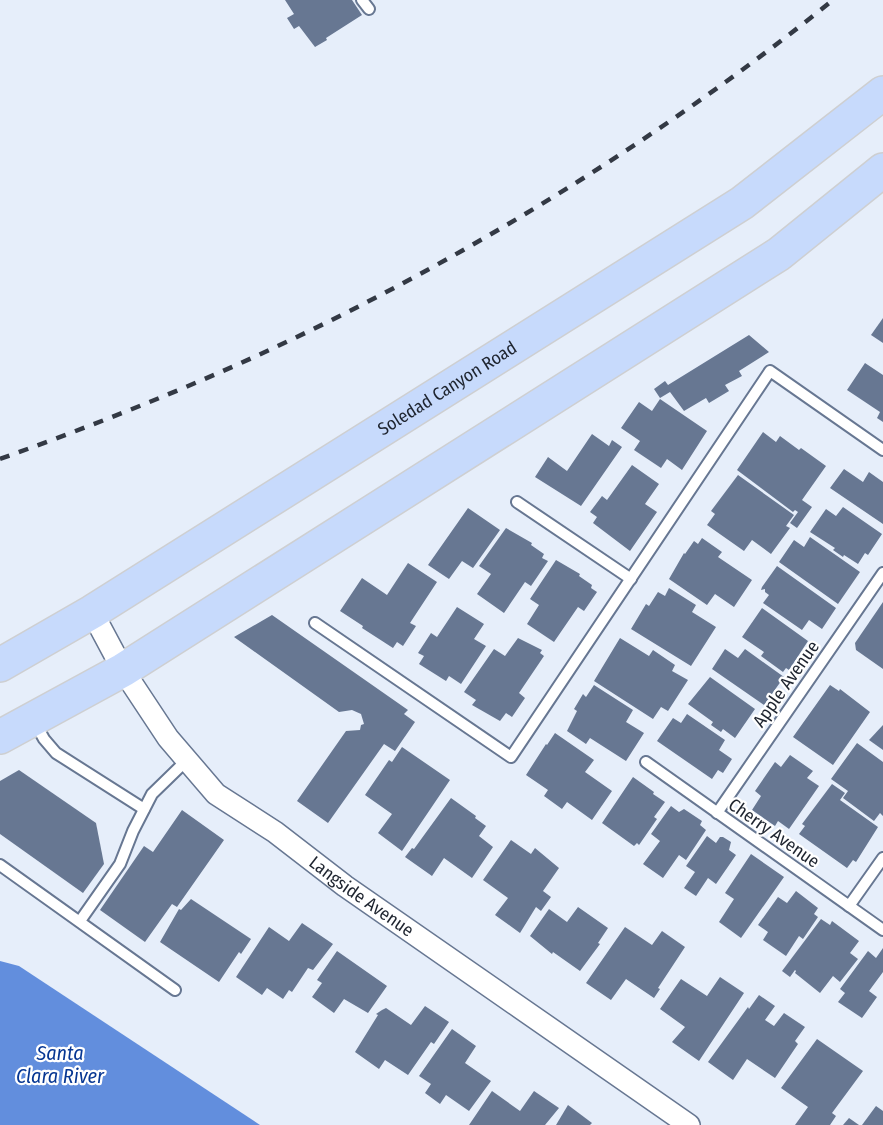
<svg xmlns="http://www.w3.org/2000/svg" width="883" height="1125" viewBox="0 0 883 1125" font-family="'Fira Sans Condensed',sans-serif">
<rect width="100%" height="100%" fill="#e6eefa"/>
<polygon fill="#628edd" points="0,961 19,966 260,1125 0,1125"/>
<g fill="#677792">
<polygon points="285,0 352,0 362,15 326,38 327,40 315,47 299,26 294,29 287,18 294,14"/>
<polygon points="883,318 883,343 871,335"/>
<polygon points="749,335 769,352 739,371 742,376 725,385 729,391 709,403 706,398 684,411 670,392 660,398 654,389 665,381 668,385"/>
<polygon points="865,363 883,375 883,422 877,418 880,412 847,390"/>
<polygon points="660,399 707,431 682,470 667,459 661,468 634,450 640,441 621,428 639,402 652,411"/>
<polygon points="763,432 776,442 780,436 799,450 801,448 826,466 802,500 812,507 797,528 790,523 798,512 795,510 793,512 737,470"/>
<polygon points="592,434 609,446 612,440 622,447 581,506 535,477 548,457 567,471"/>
<polygon points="632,465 659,484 645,504 657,512 630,551 593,523 597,517 590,512 602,496 607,500"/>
<polygon points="844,469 863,482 869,472 883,482 883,524 830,488"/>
<polygon points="738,475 794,515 786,526 790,528 771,554 752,540 744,551 707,525 715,514 711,511"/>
<polygon points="843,507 882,534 868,555 865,553 858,564 844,555 843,557 833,550 835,548 810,532 826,509 836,516"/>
<polygon points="468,508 500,530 473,568 462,561 449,579 428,565"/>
<polygon points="506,528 532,543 531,545 544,554 542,558 548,561 531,586 525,582 504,613 477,594 491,574 479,566"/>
<polygon points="810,537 860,572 838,604 779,562 794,540 804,547"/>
<polygon points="702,538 722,552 718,557 752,580 734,607 715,594 707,605 669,579 684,553 685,554 694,541 698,544"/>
<polygon points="556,560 580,574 579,576 592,585 591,588 597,592 584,611 578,607 554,642 527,624 539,605 530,599"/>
<polygon points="408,563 437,582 410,623 416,626 403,646 397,642 393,648 362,628 363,626 340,611 362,578 387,595"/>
<polygon points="777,566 836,608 822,629 809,620 802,630 763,603 769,595 765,592 765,589 761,590 762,587"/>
<polygon points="669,588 696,605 692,612 716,627 691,666 631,629 646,604 649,606 658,592 665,596"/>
<polygon points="883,602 883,669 856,650 855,643"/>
<polygon points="457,607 484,624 474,639 486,646 461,684 449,676 446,681 419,664 424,656 418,653 431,633 437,637"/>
<polygon points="762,608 808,641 789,670 786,668 783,672 761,656 764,652 742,637"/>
<polygon points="272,615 408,710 404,714 415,722 395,751 384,744 328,823 297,801 346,731 360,730 361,725 364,724 361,714 352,710 339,712 234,637"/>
<polygon points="518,638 542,650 540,653 544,656 519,693 525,698 512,717 506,713 500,721 472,705 476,700 464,692 494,649 505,656"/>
<polygon points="620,638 649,656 653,650 675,665 672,671 688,680 668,711 661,707 653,719 594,681"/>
<polygon points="725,649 738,658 745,649 784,677 764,705 712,669"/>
<polygon points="710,677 755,709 735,738 723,729 721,732 711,725 713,722 688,704"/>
<polygon points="594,685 633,710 626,722 644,733 626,761 590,738 586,744 567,731 577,711 574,709 583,694 586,697"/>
<polygon points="830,685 839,691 840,689 870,712 833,765 793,737"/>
<polygon points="687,714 725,740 719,750 732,759 723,773 718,770 712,779 657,741 673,718 681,723"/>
<polygon points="883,725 883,750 869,740"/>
<polygon points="555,733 594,760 585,772 612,791 592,820 567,802 562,809 544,796 548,790 526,775 546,744 547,745"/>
<polygon points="857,743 883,762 883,816 880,813 874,821 843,798 848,791 831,779"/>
<polygon points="402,747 450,780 402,851 378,833 392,814 365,795 389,760 392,762"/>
<polygon points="790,755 813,771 807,778 819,786 789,829 778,821 775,826 752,810 761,796 755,791 775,762 781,767"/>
<polygon points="19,770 96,823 104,864 83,893 0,834 0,781"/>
<polygon points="633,777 654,792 653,794 665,802 654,817 657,819 639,845 637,843 634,846 602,823"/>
<polygon points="832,784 845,793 840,800 878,827 856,862 853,860 847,868 799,834 805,826 802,824"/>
<polygon points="451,798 476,816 475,818 486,826 479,836 493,847 472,878 444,858 432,876 405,857 412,848 414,849"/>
<polygon points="671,806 679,812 684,809 702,821 700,825 706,830 686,860 679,855 663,878 643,864 660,841 651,834"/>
<polygon points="182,810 224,840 177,907 172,904 145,942 100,910 144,846 153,852"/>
<polygon points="707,836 716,843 720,837 723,837 731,842 729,850 736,855 716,884 708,878 696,896 684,888 695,872 686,866"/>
<polygon points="511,840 531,854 535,848 559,868 543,891 551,897 541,911 536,907 520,933 495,915 508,898 483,880"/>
<polygon points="751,854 784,877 741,938 719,922 734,899 725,893"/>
<polygon points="796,891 818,908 814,914 818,917 803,939 799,936 786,956 763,940 768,932 758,925 778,897 787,903"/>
<polygon points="191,899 251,939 241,954 239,952 219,982 160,942 179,909 181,910"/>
<polygon points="578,907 608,928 598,943 600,944 580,971 553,952 552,954 530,936 549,909 567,922"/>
<polygon points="821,919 830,925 832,921 859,941 850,953 858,959 840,982 833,976 820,993 795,973 796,971 795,970 790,977 782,971"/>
<polygon points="302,923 333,944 313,970 308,968 292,992 289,990 283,999 267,988 262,995 236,977 269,927 289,941"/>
<polygon points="625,927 652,945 662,931 685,947 658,988 660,989 654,998 626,979 611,1000 586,983"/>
<polygon points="883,948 883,972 869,991 877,997 862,1018 838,1002 845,993 840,989 868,951 876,958"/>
<polygon points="337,951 387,986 368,1013 344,999 334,1013 312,997 322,983 317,980"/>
<polygon points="720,977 744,993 699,1061 672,1042 685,1027 660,1009 681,979 707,996"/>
<polygon points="759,995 775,1006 765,1020 774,1026 784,1013 805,1027 795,1041 798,1044 775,1078 747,1059 733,1080 708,1062 748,1007 749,1009"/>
<polygon points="425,1006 449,1022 434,1044 431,1042 408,1075 385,1060 379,1069 355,1052 378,1015 376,1014 382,1010 386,1008 411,1025"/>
<polygon points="452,1029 476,1046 465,1063 491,1081 469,1111 446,1095 440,1104 425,1093 431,1084 419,1076"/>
<polygon points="817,1039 863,1071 832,1113 836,1116 830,1125 795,1125 808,1107 781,1088"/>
<polygon points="492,1091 520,1111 534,1091 559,1108 545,1125 469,1125"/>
<polygon points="568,1105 592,1123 590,1125 556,1125"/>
<polygon points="876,1106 883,1111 883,1125 862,1125"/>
<polygon points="849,1118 859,1125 843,1125"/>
</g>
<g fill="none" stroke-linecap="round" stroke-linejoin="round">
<g stroke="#677792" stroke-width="14">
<g id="service">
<polyline points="362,0 369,9"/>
<polyline points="517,502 631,579"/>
<polyline points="315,623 511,757 770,371 883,450"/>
<polyline points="34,721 44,739 56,753 144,809"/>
<polyline points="646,762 883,930"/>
<polyline points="717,813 883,573"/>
<polyline points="0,865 175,990"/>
<polyline points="849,906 883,858"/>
<polyline points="80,921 120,864 133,831 152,794 187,760"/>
</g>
</g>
<g stroke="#677792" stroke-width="24">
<g id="minor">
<path id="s1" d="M92 612 123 670 168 738 216 794 275 832 345 886 689 1125"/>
</g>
</g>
<g stroke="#cecfd1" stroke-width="36">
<g id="primary">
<path id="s2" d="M0 665 92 612 742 203 883 93"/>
<polyline points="0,737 123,670 779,254 883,170"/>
</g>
</g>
<use href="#service" stroke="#fff" stroke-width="10"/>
<use href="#minor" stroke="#fff" stroke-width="21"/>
<use href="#primary" stroke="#c7dafc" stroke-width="33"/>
<path stroke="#333944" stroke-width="4.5" stroke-dasharray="10 10" stroke-linecap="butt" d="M0 459C75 432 150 403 223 371 436 277 652 146 833 0"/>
</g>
<g text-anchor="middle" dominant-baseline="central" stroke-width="4.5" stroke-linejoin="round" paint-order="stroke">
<g font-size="18" fill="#1e242f" stroke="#fff">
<text stroke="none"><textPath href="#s2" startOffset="526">Soledad Canyon Road</textPath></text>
<text transform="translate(786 684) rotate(-55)">Apple Avenue</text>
<text transform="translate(774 833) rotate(35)">Cherry Avenue</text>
<text stroke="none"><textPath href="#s1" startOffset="399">Langside Avenue</textPath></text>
</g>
<g font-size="20" font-style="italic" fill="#073793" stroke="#fff">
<text x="60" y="1053">Santa<tspan x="60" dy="23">Clara River</tspan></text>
</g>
</g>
</svg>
